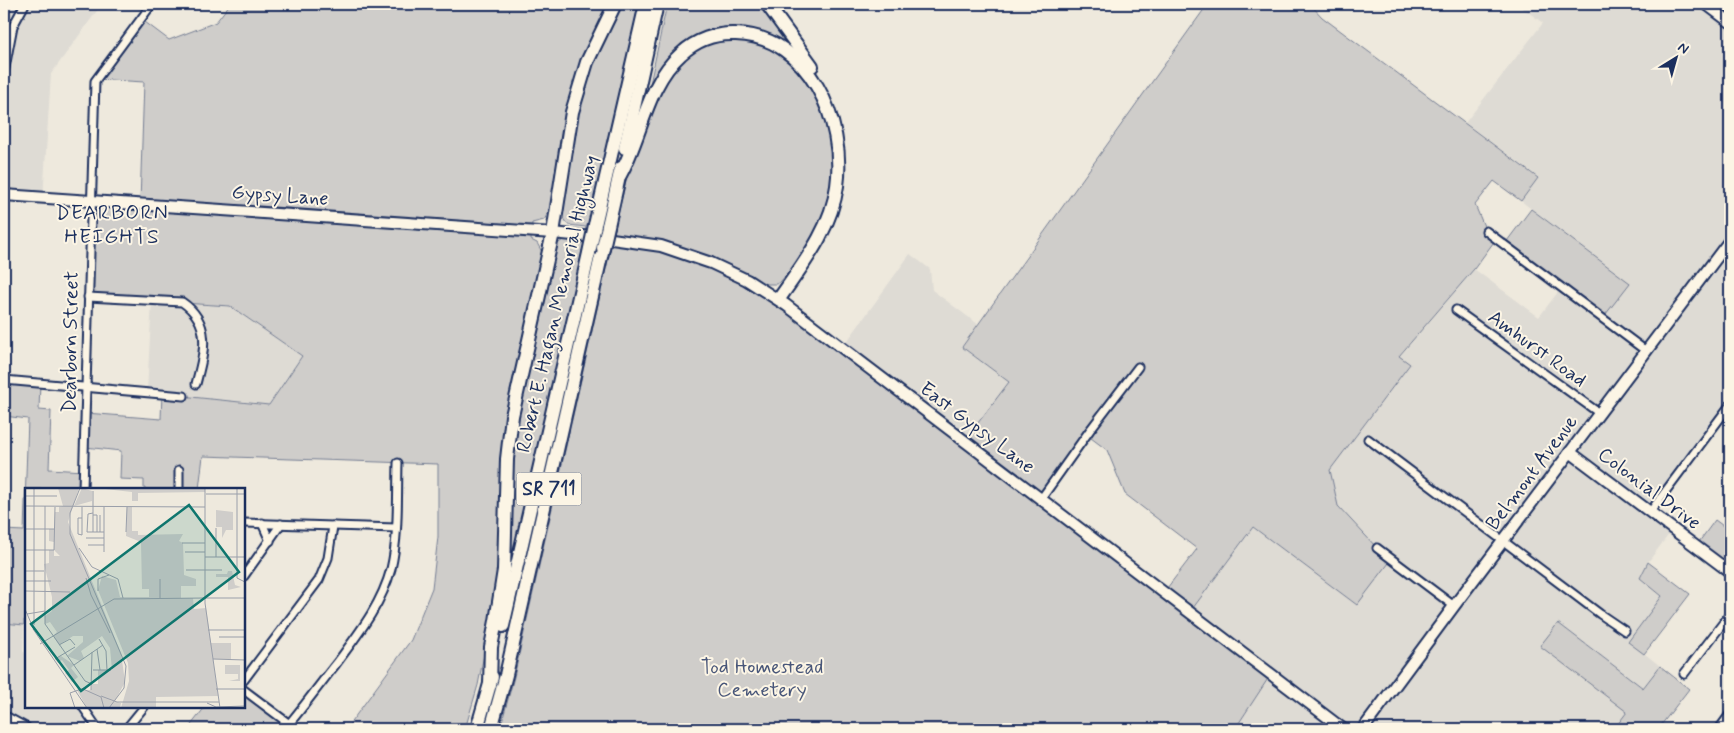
<svg xmlns="http://www.w3.org/2000/svg" width="1734" height="733" viewBox="0 0 1734 733" font-family="Mynerve,sans-serif">
<rect width="100%" height="100%" fill="#eee9dd"/>
<filter id="ink" filterUnits="userSpaceOnUse"><feTurbulence type="fractalNoise" baseFrequency=".02" numOctaves="2"/><feDisplacementMap in="SourceGraphic" scale="10" xChannelSelector="R" yChannelSelector="G"/><feConvolveMatrix kernelMatrix="1 2 1 2 8 2 1 2 1" color-interpolation-filters="sRGB"/></filter>
<g filter="url(#ink)">
<g fill="#dedbd4">
<polygon points="4,4 102,4 51,74 43,198 4,195"/>
<polygon points="1517,4 1730,4 1730,405 1651,512 1673,529 1648,562 1640,578 1662,596 1629,641 1660,666 1643,688 1558,623 1627,713 1614,729 1235,729 1270,674 1190,612 1253,527 1357,605 1377,548 1338,506 1330,470 1409,365 1399,357 1474,269 1539,317 1561,288 1629,283 1521,201 1538,177 1465,123 1543,23"/>
<polygon points="910,254 930,269 932,290 979,325 962,347 1009,382 965,441 843,347"/>
<polygon points="152,300 230,306 302,356 269,405 147,392"/>
<polygon points="4,623 24,625 23,652 26,653 26,707 83,707 98,729 7,729 4,727"/>
</g>
<g fill="#cfcdca" stroke="#757e94" fill-rule="evenodd">
<polygon points="230,4 610,4 562,130 550,210 544,220 532,223 531,240 537,243 542,252 515,379 496,593 478,685 465,729 346,729 411,640 432,588 438,537 438,464 203,456 199,489 144,489 144,480 120,479 121,451 85,447 86,413 161,419 162,394 269,405 302,356 230,306 88,297 91,201 140,203 144,82 96,79 141,19 169,40 216,22"/>
<polygon points="619,4 639,4 588,224 595,225 589,253 582,252 508,578 512,434 556,245 563,240 583,242 586,227 568,225 561,216 577,113 598,47"/>
<polygon points="667,4 763,4 796,50 784,44 704,36 647,98"/>
<path d="M1199 4H1310L1322 17 1538 178 1521 201 1494 181 1475 205 1486 231 1496 239 1474 269 1399 356 1410 364 1330 470 1338 506 1377 548 1392 559 1357 605 1253 527 1190 612 1271 674 1235 729H500L514 677 626 180 647 117 661 87 687 55 715 40 735 37 774 47 806 78 822 109 832 142 833 162 831 193 820 223 805 251 788 273 780 282 776 284H766L756 281 965 440 1009 382 962 347 1205 8ZM1087 435 1107 450 1125 494 1197 549 1164 592 1041 499Z"/>
<polygon points="1531,209 1630,283 1602,319 1504,245"/>
<polygon points="4,380 40,383 39,410 51,411 49,469 84,471 83,489 26,489 26,620 24,620 24,625 4,623 4,530 24,531 28,419 4,416"/>
<polygon points="1715,520 1730,531 1730,572 1696,546"/>
<polygon points="1648,562 1690,594 1644,654 1628,642 1662,596 1640,578"/>
<polygon points="1558,623 1643,688 1660,666 1689,689 1658,729 1614,729 1627,712 1540,646"/>
<polygon points="244,690 296,729 188,729 205,707 244,707"/>
</g>
<g fill="none" stroke-linecap="round" stroke-linejoin="round">
<g stroke="#1b2f5e" stroke-width="11">
<g id="street">
<polyline points="4,73 13,26 25,4"/>
<polyline points="1486,231 1646,351"/>
<path d="M88 297 182 302C213 323 204 353 196 384"/>
<polyline points="1456,310 1599,413"/>
<polyline points="4,380 184,396"/>
<polyline points="1368,439 1600,614 1625,631"/>
<polyline points="83,489 95,81 152,4"/>
<polyline points="179,489 179,470"/>
<polyline points="1041,499 1090,430 1138,367"/>
<polyline points="1650,512 1730,405"/>
<polyline points="244,523 396,528"/>
<polyline points="262,523 270,541"/>
<polyline points="1377,548 1454,606"/>
<polyline points="244,576 281,524"/>
<polyline points="1684,674 1730,614"/>
<polyline points="244,680 319,580 328,558 333,526"/>
<polyline points="244,690 296,729"/>
<polyline points="83,707 98,729"/>
<path d="M289 724C305 705 320 684 336 664 358 634 381 606 391 569 399 535 397 498 398 463"/>
<polyline points="126,729 144,707"/>
<polyline points="1719,729 1730,714"/>
</g>
</g>
<g stroke="#1b2f5e" stroke-width="14">
<g id="secondary">
<polyline points="1706,4 1730,22"/>
<polyline points="4,195 553,233 612,239 661,246 711,263 747,280 786,305 1343,729"/>
<polyline points="1570,452 1730,572"/>
<polyline points="4,717 26,729"/>
<polyline points="1363,729 1454,606 1730,240"/>
</g>
</g>
<g stroke="#1b2f5e" stroke-width="15">
<polyline id="primary" points="4,727 8,729"/>
</g>
<g stroke="#1b2f5e" stroke-width="16">
<g id="highway">
<polyline points="767,4 812,66"/>
<polyline points="625,148 657,4"/>
<path d="M620 175C642 136 646 85 681 54 696 40 716 33 736 34 809 36 846 122 837 186 831 230 803 264 779 299"/>
<polyline points="595,225 646,4"/>
<polyline points="608,226 621,168"/>
<polyline points="503,626 589,253"/>
<polyline points="490,685 491,647 496,621 504,570 507,459 512,416 553,233 572,112 587,62 615,4"/>
<polyline points="477,729 492,677"/>
<polyline points="491,729 506,675 603,248"/>
</g>
</g>
<use href="#street" stroke="#fcf5e5" stroke-width="7"/>
<use href="#secondary" stroke="#fcf5e5" stroke-width="10"/>
<use href="#primary" stroke="#fcf5e5" stroke-width="11"/>
<use href="#highway" stroke="#fcf5e5" stroke-width="12"/>
<g stroke="#1b2f5e" stroke-width="16" stroke-linecap="butt">
<g id="highway-bridge">
<polyline points="603,248 608,226"/>
<polyline points="589,253 595,225"/>
</g>
</g>
<use href="#highway-bridge" stroke="#fcf5e5" stroke-width="12"/>
</g>
</g>
<g text-anchor="middle" dominant-baseline="central" stroke-width="4" stroke-linejoin="round" paint-order="stroke">
<rect fill="#fcf5e5" stroke="#5e6a86" stroke-width="1" x="516.5" y="472.5" width="65" height="33" rx="4"/>
<g font-size="19" font-weight="bold" fill="#1b2f5e">
<text x="549" y="489">SR 711</text>
</g>
<g font-size="20" fill="#1b2f5e" stroke="#fcf5e5">
<text transform="translate(280 196) rotate(4)">Gypsy Lane</text>
<text transform="translate(558 304) rotate(-77)">Robert E. Hagan Memorial Highway</text>
<text transform="translate(71 342) rotate(-89)">Dearborn Street</text>
<text transform="translate(1537 349) rotate(36)">Amhurst Road</text>
<text transform="translate(977 428) rotate(37)">East Gypsy Lane</text>
<text transform="translate(1532 473) rotate(-53)">Belmont Avenue</text>
<text transform="translate(1649 489) rotate(37)">Colonial Drive</text>
</g>
<g font-size="20" fill="#485679" stroke="#fcf5e5">
<text x="762" y="667">Tod Homestead<tspan x="762" dy="23">Cemetery</tspan></text>
</g>
<g font-size="21" letter-spacing="1" fill="#1b2f5e" stroke="#fcf5e5">
<text x="112" y="213">DEARBORN<tspan x="112" dy="24">HEIGHTS</tspan></text>
</g>
</g>
<g transform="translate(25 488)">
<rect width="220" height="220" fill="#eee9dd"/>
<path d="M33 0H54L43 34 96 165 100 194 90 213 84 212 96 215 95 220H62L52 202H66L67 196H73V182H87L85 160 77 148 56 163 59 170 55 173 42 168 58 154V148H48L34 157 28 148 32 144 25 134 20 136V128L27 123V109L19 76 24 75V62H29V68H35L29 62V54L24 53V41H29L30 24H34V19L38 18ZM57 0 67 3V13L49 18ZM180 0V4L113 5V13H107V4L80 1ZM102 19H107V43H113V47L158 46 154 53 158 55 159 87 171 91V98H156V110H168L169 121 181 120 193 208 131 209V220H96L104 193 103 175 73 102 77 88 91 92 95 109H124V101H117L116 54 101 48ZM191 22 208 24V42H201L197 50V39H191ZM203 83H207L210 97 216 99 203 102V89H191V86H202ZM184 155H206V171H187ZM36 168 49 177 46 180 53 189 47 194 40 185 44 182 37 172 33 175 30 171ZM200 177H215V193H204L213 191V186H200Z" fill="#cfcdca"/>
<path fill="none" stroke="#9a9faa" stroke-width="1" d="M55 0 45 25V46L101 178 99 200 84 220M180 0V115L195 220M212 0V90L220 94M181 6H220M0 8H32M0 18 180 19M20 18V136L60 193 67 196M68 25 63 26 62 44H79M68 27H72V44M191 40V69M0 41H30M68 44V3M75 44V27M101 44 102 19M57 47V19M57 47 53 46V30H57M61 50H79M157 55H180M63 57H79M54 60 67 79 93 91 98 110M0 62H29L30 19M79 64V19M160 64H180M180 69H220M161 82H197M0 83H19M61 90 66 107 85 145M135 91V110M0 93H26M1 103 45 104M73 103V91L84 87M180 110H220M0 121 9 142M2 126 20 123M9 137V0M8 141 62 220M183 142H220M194 149H220M74 151 81 163 82 182M15 156 89 111 180 110M34 157 45 151 50 157M72 161 75 182M30 171 50 159M188 171 220 172M49 177 78 157M68 182H86M58 201 76 209 79 220M191 201H220M66 202 67 164M76 208 92 214H194M182 215 191 219 220 218M50 220 45 205 59 200"/>
<path fill="#0f766e" fill-opacity="0.15" stroke="#0f766e" stroke-width="2.5" d="M164 17 214 84 56 203 6 136Z"/>
<rect width="220" height="220" fill="none" stroke="#1b2f5e" stroke-width="2.5"/>
</g>
<rect width="1734" height="733" fill="none" stroke="#fcf5e5" stroke-width="20"/>
<rect x="10" y="10" width="1714" height="713" fill="none" stroke="#1b2f5e" stroke-width="2" filter="url(#ink)"/>
<g transform="translate(1676 58) rotate(37)" stroke="#fcf5e5" stroke-width="4" paint-order="stroke">
<path d="M0-4L9 19L0 12L-9 19Z" fill="#1b2f5e"/>
<text y="-8" font-size="14" font-weight="bold" text-anchor="middle" fill="#1b2f5e">N</text>
</g>
</svg>
